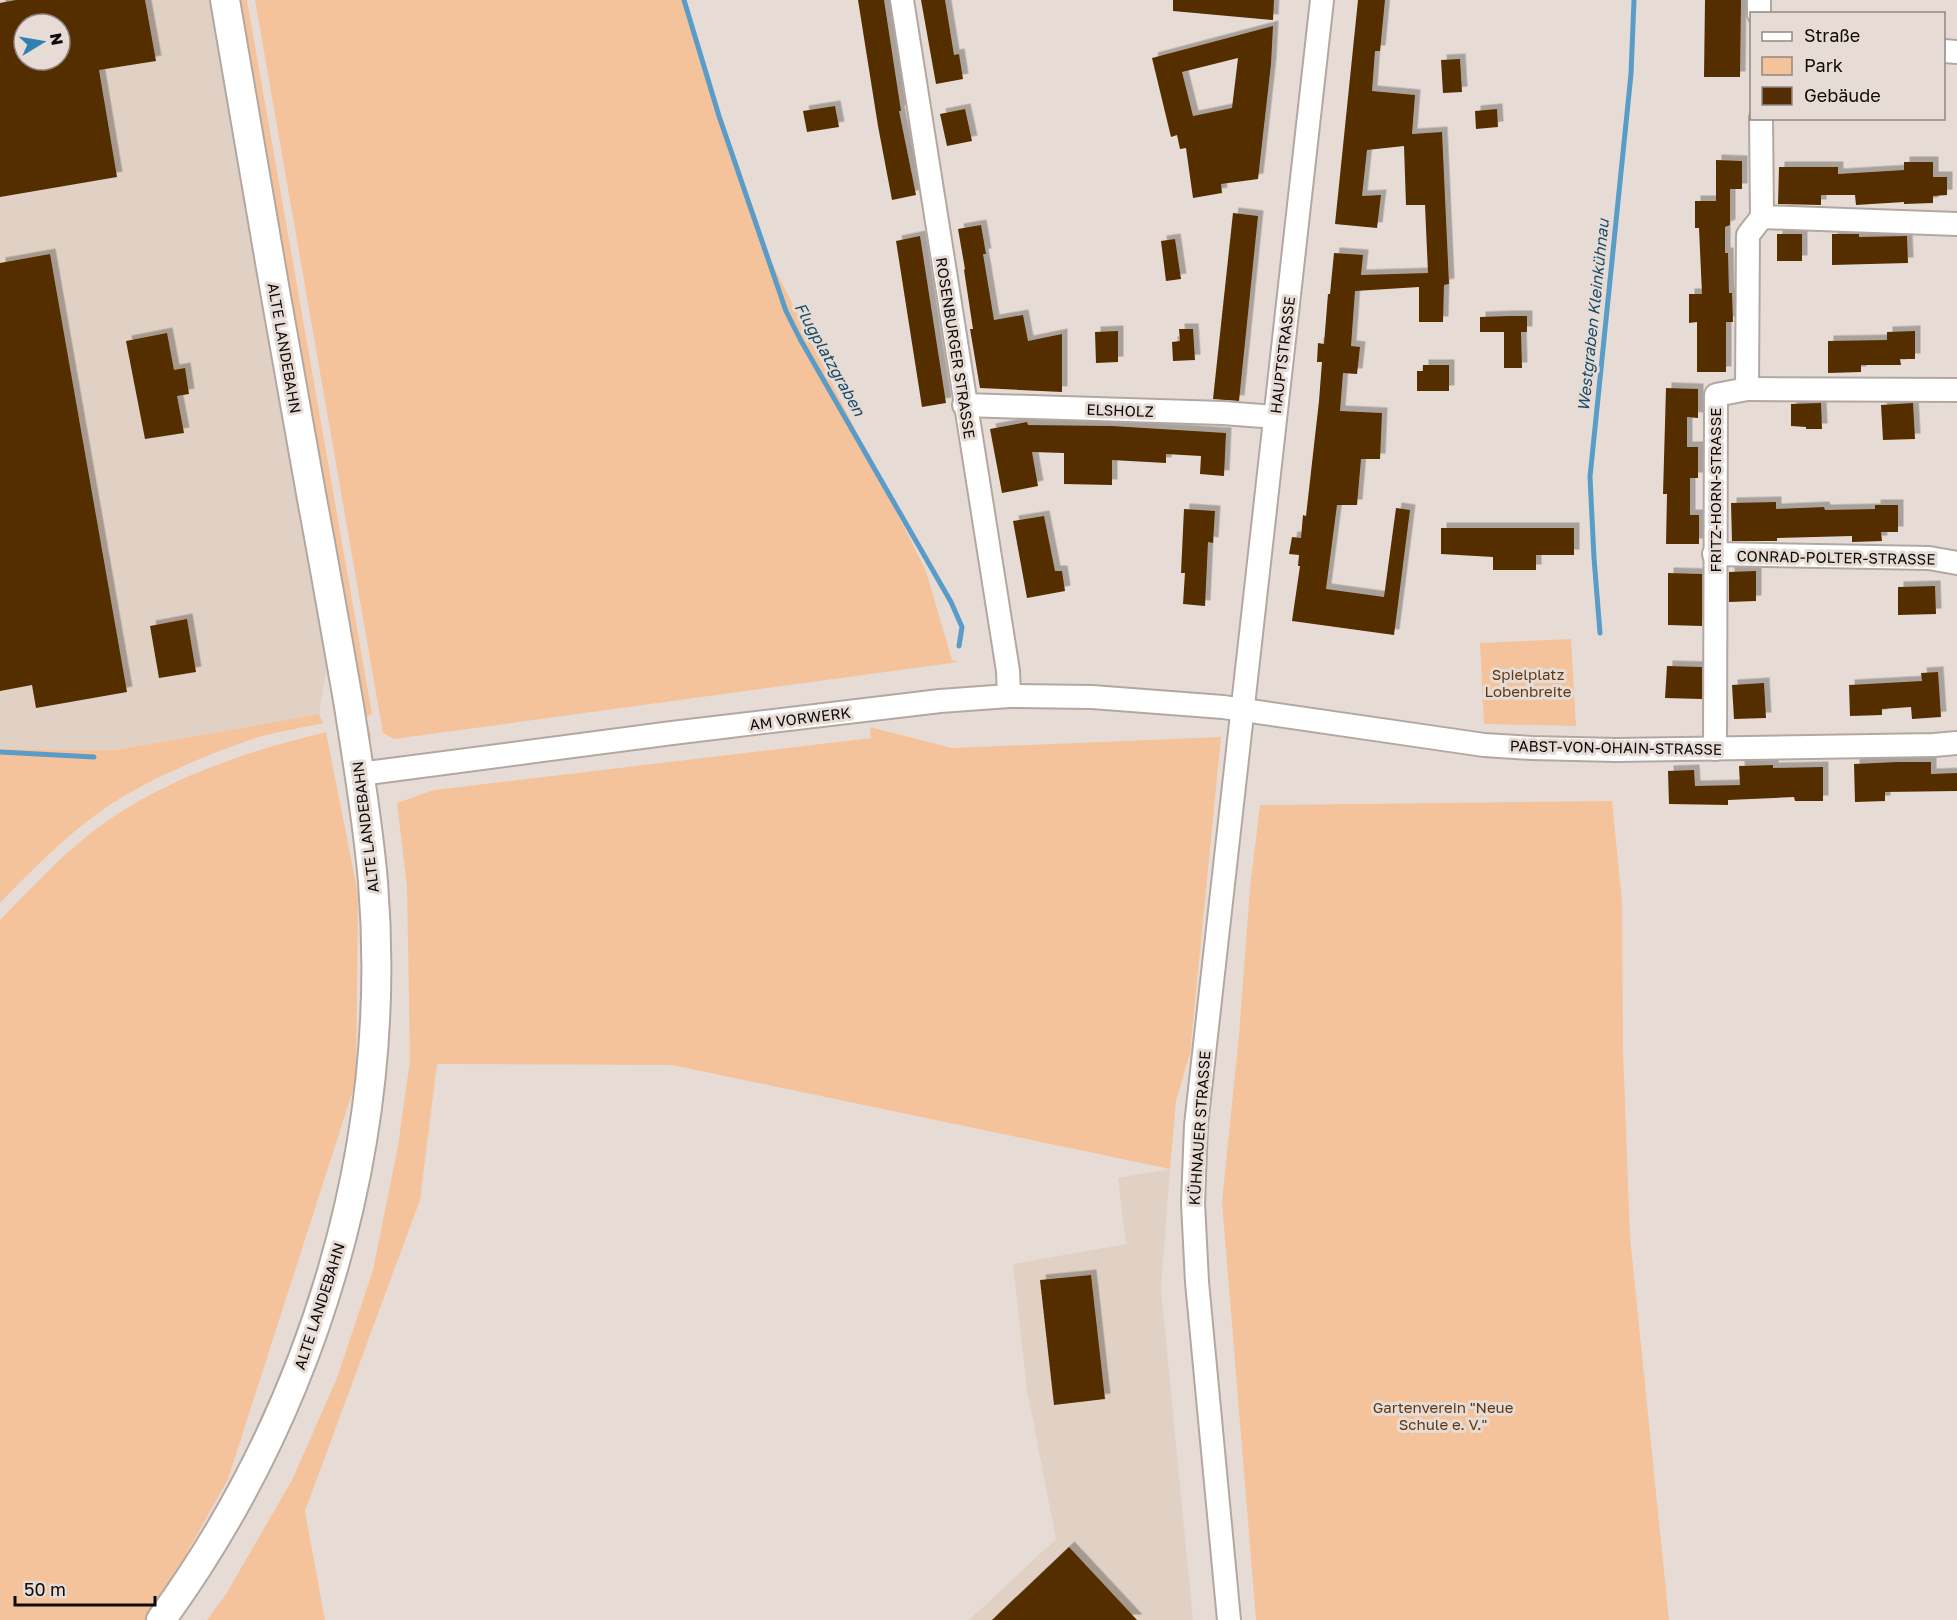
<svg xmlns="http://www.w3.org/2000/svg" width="1957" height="1620" viewBox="0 0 1957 1620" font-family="'Golos Text',sans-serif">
<defs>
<filter id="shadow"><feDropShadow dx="5.5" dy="-5.5" stdDeviation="0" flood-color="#0004"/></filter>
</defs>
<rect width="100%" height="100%" fill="#e7dcd5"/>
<g fill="#e1d1c4" fill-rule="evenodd">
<path d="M0 0H210L329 654 319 714 116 750 0 749ZM24 24H60V60H24Z"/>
<polygon points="1170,1169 1161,1289 1193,1620 969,1620 1056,1539 1027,1390 1013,1264 1126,1244 1118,1178"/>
</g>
<g fill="#f5c39b">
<polygon points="235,0 247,0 372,714 365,717 372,738 367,735"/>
<polygon points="255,0 684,0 685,11 767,253 926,571 952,660 959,662 394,739 383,733"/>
<polygon points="1571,639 1576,726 1484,724 1480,643"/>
<path d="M319 714 323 723C298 729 271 732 247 741 207 755 157 776 121 798 78 823 35 867 0 903V749L116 750Z"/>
<polygon points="870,727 952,748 1221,737 1190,1053 1176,1101 1170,1169 672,1065 437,1064 420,1200 305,1511 325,1620 207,1620 226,1594 292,1480 337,1378 373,1270 398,1146 410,1060 407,887 397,803 434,790 871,738"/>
<path d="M326 732 358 894 356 1081 228 1479 158 1605 146 1620H0V920C30 889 59 858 92 832 158 781 246 751 326 732Z"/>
<polygon points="1612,801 1622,901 1623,1049 1630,1237 1669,1620 1256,1620 1222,1202 1239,1035 1250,888 1260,805"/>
</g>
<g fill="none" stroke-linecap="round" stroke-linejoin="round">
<g stroke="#5a9cc8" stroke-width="5">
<polyline points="684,0 719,116 786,311 800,339 951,602 962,627 959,646"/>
<polyline points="1600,633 1594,558 1590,477 1631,74 1634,0"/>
<polyline points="0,752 94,757"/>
</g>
</g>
<g fill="#542d06" fill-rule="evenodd" filter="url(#shadow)">
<path d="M16 0H145L156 61 99 70 117 177 0 197V3ZM24 24H60V60H24Z"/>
<polygon points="858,0 884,0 901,111 899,111 916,195 892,200 878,126"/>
<polygon points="921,0 945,0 954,55 959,54 963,79 936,84"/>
<polygon points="1173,0 1274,0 1273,20 1173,11"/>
<polygon points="1358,0 1385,0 1380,51 1375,51 1372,91 1415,95 1412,134 1442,132 1449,284 1444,285 1443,322 1419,322 1419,287 1355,291 1351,346 1360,347 1357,374 1343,373 1340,411 1382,413 1380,459 1361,459 1357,505 1337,505 1326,589 1384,597 1396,508 1410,510 1394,635 1292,621 1300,566 1298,566 1299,555 1289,554 1292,537 1301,538 1303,515 1306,516 1319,401 1322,362 1317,362 1318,343 1324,344 1328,294 1330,294 1334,253 1363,255 1361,275 1428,273 1425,205 1406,205 1404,146 1367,150 1362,196 1381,195 1377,228 1335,224"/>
<polygon points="1705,0 1741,0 1740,77 1704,77"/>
<path d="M1273 26 1271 64 1258 179 1221 184 1222 193 1193 198 1186 148 1180 149 1177 135 1171 137 1152 58ZM1238 58 1232 108 1193 116 1182 72Z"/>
<polygon points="1460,59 1462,92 1443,93 1441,60"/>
<polygon points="835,106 839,127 807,132 803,111"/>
<polygon points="965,109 972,141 947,146 940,114"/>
<polygon points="1497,109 1498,127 1476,129 1475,111"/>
<polygon points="1716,160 1742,161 1742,189 1730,189 1730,225 1725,227 1725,253 1728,253 1729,293 1732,293 1733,322 1726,322 1726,372 1697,372 1697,322 1689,323 1689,294 1702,294 1699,228 1695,228 1695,201 1716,201"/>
<polygon points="1904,162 1933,162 1933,177 1947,177 1947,195 1933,196 1933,203 1904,204 1904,202 1856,205 1855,195 1821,195 1821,205 1778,204 1779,167 1838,167 1838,174 1904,170"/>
<polygon points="1233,213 1258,216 1239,401 1213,399"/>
<polygon points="981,225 986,254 983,254 994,320 1023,315 1028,341 1062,334 1062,392 980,388 970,329 973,329 964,270 965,269 958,229"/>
<rect x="1777" y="234" width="25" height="27"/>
<polygon points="1832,234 1859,234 1859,237 1907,236 1908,263 1832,265"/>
<polygon points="920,236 946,403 922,407 896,241"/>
<polygon points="1175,239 1181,279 1166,281 1161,241"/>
<polygon points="50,254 127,692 36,708 32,685 0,691 0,263"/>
<polygon points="1509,316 1527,316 1527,332 1521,332 1522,368 1504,368 1504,332 1480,332 1480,317"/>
<polygon points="1179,329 1193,329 1195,360 1173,361 1172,342 1180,341"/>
<polygon points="1118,331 1118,362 1096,363 1095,332"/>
<polygon points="1915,331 1915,359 1900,359 1901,365 1861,365 1861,372 1828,373 1828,341 1887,340 1887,332"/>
<polygon points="167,333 174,370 185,368 189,394 177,396 184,433 145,439 126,341"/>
<polygon points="1423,365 1449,365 1449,391 1417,391 1417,371 1423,371"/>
<polygon points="1666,388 1698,389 1698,418 1687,417 1687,447 1698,447 1698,478 1690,478 1690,515 1699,515 1699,544 1666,544 1667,494 1663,494"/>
<polygon points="1821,403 1822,429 1806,429 1806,427 1791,426 1791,404"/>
<polygon points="1913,403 1915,439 1883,440 1881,405"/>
<polygon points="1027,422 1028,425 1112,426 1226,433 1224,476 1200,474 1201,456 1166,454 1166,463 1112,460 1112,485 1064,484 1064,453 1032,452 1038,486 1002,493 990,429"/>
<polygon points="1776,502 1776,509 1824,507 1825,510 1875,509 1875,505 1898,505 1898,532 1881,532 1882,541 1852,542 1852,536 1777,538 1777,541 1732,541 1731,503"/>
<polygon points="1184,509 1215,511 1213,543 1208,542 1205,606 1183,604 1185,573 1181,573"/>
<polygon points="1044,516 1055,571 1062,571 1065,591 1027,598 1013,521"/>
<polygon points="1441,528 1574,528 1574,555 1536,555 1536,570 1493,570 1493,557 1441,554"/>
<polygon points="1756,571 1756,601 1729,602 1729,572"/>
<polygon points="1668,573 1702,574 1702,626 1668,625"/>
<polygon points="1935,586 1936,614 1898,615 1898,587"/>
<polygon points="187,619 196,672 159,678 150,626"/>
<polygon points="1667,666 1702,667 1702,699 1665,698"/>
<polygon points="1938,672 1941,717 1912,719 1911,707 1882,709 1882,715 1850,716 1849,685 1922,681 1921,673"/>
<polygon points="1764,683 1766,718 1734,719 1732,685"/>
<polygon points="1898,762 1931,762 1931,774 1957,773 1957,791 1885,792 1885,801 1855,802 1854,764"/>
<polygon points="1773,765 1773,768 1823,767 1823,801 1795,801 1794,797 1728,800 1728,805 1669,804 1668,771 1694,770 1695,786 1740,785 1739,766"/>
<polygon points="1091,1275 1105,1399 1054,1405 1040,1280"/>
<polygon points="1069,1547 1137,1620 992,1620"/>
</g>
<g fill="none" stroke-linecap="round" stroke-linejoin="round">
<g stroke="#b2a8a1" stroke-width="26">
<g id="minor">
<polyline points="902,0 1008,671 1009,696"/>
<polyline points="1759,0 1759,14"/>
<polyline points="1944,51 1957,52"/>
<polyline points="1762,217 1957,224"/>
<polyline points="1747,389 1957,390"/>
<polyline points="964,405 1223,413 1275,417"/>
<polyline points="1714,554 1929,558 1957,563"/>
<polyline points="1715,749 1716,395 1747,389 1748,235 1762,217 1761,118"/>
<polyline points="360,774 672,733 940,701 1009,696 1092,697 1223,707 1484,745 1532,748 1616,750 1934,745 1957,743"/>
<polyline points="1229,1620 1197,1282 1193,1203 1196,1125 1322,0"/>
</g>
</g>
<g stroke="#b2a8a1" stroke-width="32">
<path id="major" d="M161 1620C315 1408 394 1144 373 882 368 823 358 764 349 706 337 637 325 568 312 499 282 333 253 166 225 0"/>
</g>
<use href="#minor" stroke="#fff" stroke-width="22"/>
<use href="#major" stroke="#fff" stroke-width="28"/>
</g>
<g text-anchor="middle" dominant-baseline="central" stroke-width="6" stroke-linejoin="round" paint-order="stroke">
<g font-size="15" fill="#0e0b08" stroke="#e7dcd5">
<text transform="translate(285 348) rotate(80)">ALTE LANDEBAHN</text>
<text transform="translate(956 348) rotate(81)">ROSENBURGER STRASSE</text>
<text transform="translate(1282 355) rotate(-83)">HAUPTSTRASSE</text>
<text transform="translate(1120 410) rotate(2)">ELSHOLZ</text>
<text transform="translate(1715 490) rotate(-90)">FRITZ-HORN-STRASSE</text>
<text transform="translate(1836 557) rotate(1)">CONRAD-POLTER-STRASSE</text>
<text transform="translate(800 718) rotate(-7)">AM VORWERK</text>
<text transform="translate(1616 747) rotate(1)">PABST-VON-OHAIN-STRASSE</text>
<text transform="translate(365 827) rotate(-97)">ALTE LANDEBAHN</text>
<text transform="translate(1199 1128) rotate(-86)">KÜHNAUER STRASSE</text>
<text transform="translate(319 1306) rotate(-72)">ALTE LANDEBAHN</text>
</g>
<g font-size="15" fill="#5f3814" stroke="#e7dcd5">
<text x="1528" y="674">Spielplatz<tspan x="1528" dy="17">Lobenbreite</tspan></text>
<text x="1443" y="1407">Gartenverein "Neue<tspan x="1443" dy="17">Schule e. V."</tspan></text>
</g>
<g font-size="16" font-style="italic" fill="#184b6a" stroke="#e7dcd5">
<text transform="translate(1593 315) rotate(-84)">Westgraben Kleinkühnau</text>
<text transform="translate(830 359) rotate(61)">Flugplatzgraben</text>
</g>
</g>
<rect x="1750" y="12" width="195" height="108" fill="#e7dcd5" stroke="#908883" stroke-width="1.5"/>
<rect x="1762" y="32" width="30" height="9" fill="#ffffff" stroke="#908883" stroke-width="1.5"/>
<text x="1804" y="42" font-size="18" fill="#0e0b08">Straße</text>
<rect x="1762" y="57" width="30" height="18" fill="#f5c39b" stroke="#908883" stroke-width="1.5"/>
<text x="1804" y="72" font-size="18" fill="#0e0b08">Park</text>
<rect x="1762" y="87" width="30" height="18" fill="#542d06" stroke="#908883" stroke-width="1.5"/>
<text x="1804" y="102" font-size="18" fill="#0e0b08">Gebäude</text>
<g transform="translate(42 42) rotate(79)"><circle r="28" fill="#e7dcd5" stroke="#908883" stroke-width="1.5"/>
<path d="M0-4.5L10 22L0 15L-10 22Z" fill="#2f81b2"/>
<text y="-9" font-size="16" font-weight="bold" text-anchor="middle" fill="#0e0b08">N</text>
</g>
<path d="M15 1596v9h140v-9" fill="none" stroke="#0e0b08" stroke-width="3"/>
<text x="24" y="1596" font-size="18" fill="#0e0b08" stroke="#e7dcd5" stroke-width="4.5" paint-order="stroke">50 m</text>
</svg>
